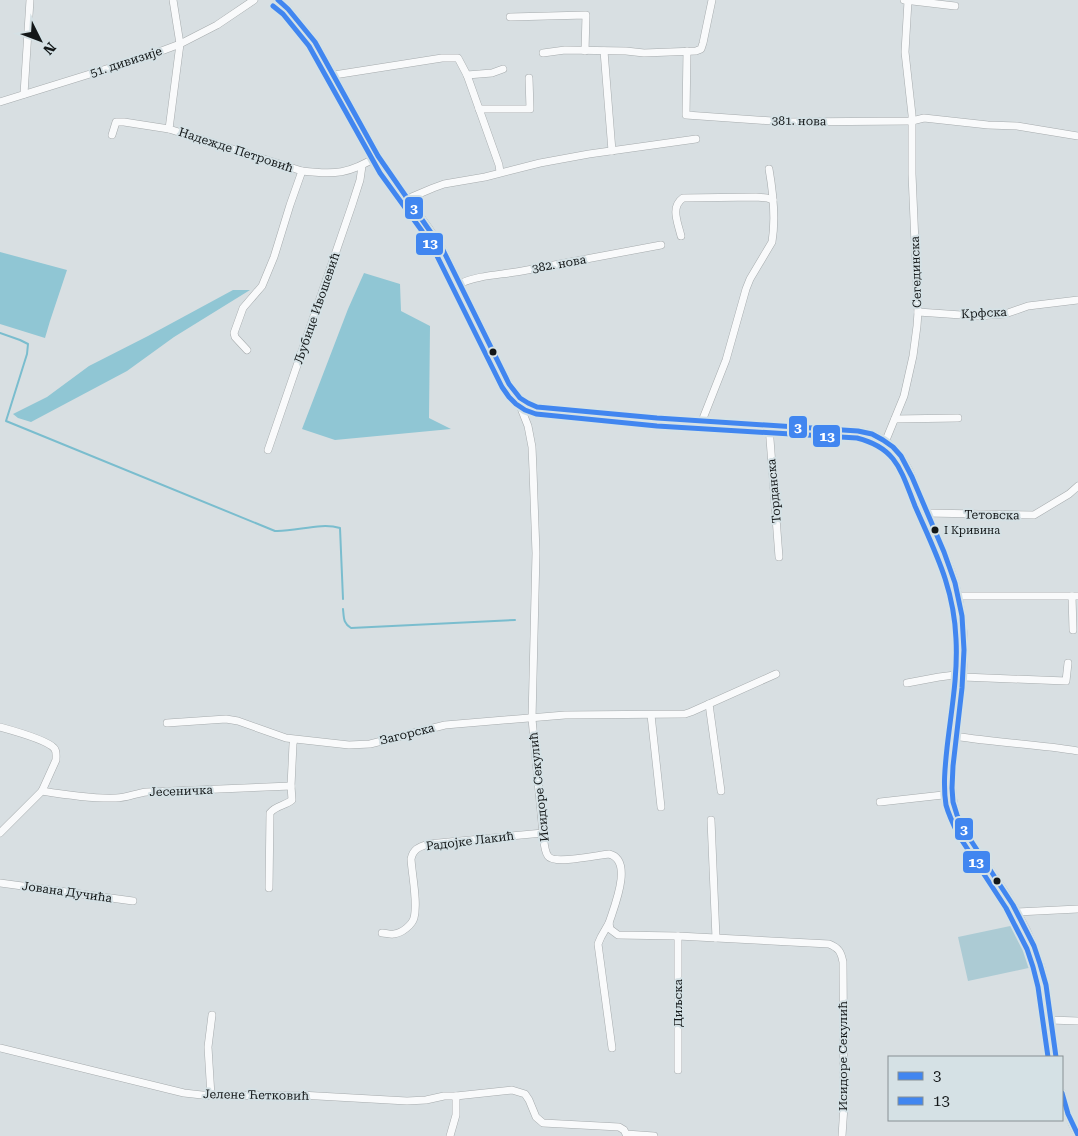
<svg xmlns="http://www.w3.org/2000/svg" width="1078" height="1136" viewBox="0 0 1078 1136" font-family="'Roboto Serif',serif">
<rect width="100%" height="100%" fill="#d8dfe2"/>
<polygon fill="#accbd4" points="1015,925 1033,967 968,981 958,937"/>
<g fill="#90c6d4">
<polygon points="0,252 67,270 50,321 45,338 0,324"/>
<polygon points="364,273 400,284 401,311 430,326 429,418 451,429 335,440 302,429 348,309"/>
<polygon points="233,290 250,290 174,337 127,371 31,422 18,418 13,414 47,397 89,366 148,336"/>
</g>
<g fill="none" stroke-linecap="round" stroke-linejoin="round">
<g stroke="#7abdce" stroke-width="2">
<path d="M0 333 20 340 28 344 27 354 6 421 275 531C296 532 320 522 340 528L343 599"/>
<path d="M343 609C344 618 343 623 351 628L515 620"/>
</g>
<g stroke="#a6abad" stroke-width="8">
<g id="minor">
<path d="M173 0 180 44 169 129 302 171C335 175 349 174 378 156"/>
<path d="M278 0 288 9 315 42 378 156 386 169 428 227 443 250 509 384C516 396 523 403 537 407 644 419 751 425 858 431 899 437 909 468 922 502 933 528 947 556 955 583 961 605 964 628 964 650 964 684 957 718 954 752 952 771 950 790 955 809 960 826 970 840 980 855 993 874 1006 892 1017 912 1029 933 1040 959 1045 982 1047 991 1048 1000 1049 1009 1051 1025 1054 1041 1056 1057"/>
<polyline points="904,0 955,6"/>
<polyline points="510,17 586,15 585,51"/>
<polyline points="604,51 612,151"/>
<polyline points="687,51 686,115 786,122 912,121 924,118 988,125 1017,126 1078,136"/>
<polyline points="543,53 565,50 626,51 644,53 696,51 701,49 703,43 712,0"/>
<polyline points="334,75 442,58 458,58 467,75 499,165 500,172"/>
<polyline points="467,75 492,73 503,69"/>
<polyline points="24,94 30,0"/>
<polyline points="0,102 148,56 180,44 217,25 254,0"/>
<polyline points="479,109 530,109 529,78"/>
<polyline points="112,135 116,122 124,122 169,129"/>
<polyline points="407,199 433,188 444,184 485,177 540,163 589,154 696,139"/>
<path d="M681 236C678 223 670 207 683 198L756 197 767 198 773 200"/>
<path d="M459 284C478 275 500 275 522 271 568 262 615 254 661 245"/>
<polyline points="918,312 976,316 1005,314 1028,306 1078,300"/>
<polyline points="247,350 235,337 234,333 243,308 262,286 274,257 290,205 302,171"/>
<path d="M517 398 528 426 532 447 533 470 536 553 532 719 543 833C544 840 544 851 548 856 554 865 598 855 609 854 634 860 614 907 609 923L610 929 618 935 678 936 829 944C839 948 841 952 843 962L844 1106 842 1136"/>
<polyline points="895,419 958,418"/>
<path d="M702 421 726 360 746 289 750 279 772 242C776 218 773 192 769 169"/>
<polyline points="769,426 779,557"/>
<polyline points="886,440 904,396 913,356 917,326 918,312 912,174 912,115 905,52 908,1"/>
<polyline points="268,450 352,205 360,180 362,166"/>
<polyline points="927,513 1034,515 1069,494 1078,486"/>
<polyline points="958,596 1078,596"/>
<polyline points="1072,596 1073,630"/>
<polyline points="963,677 1066,681 1068,663"/>
<polyline points="907,683 939,677 963,674"/>
<polyline points="709,704 721,791"/>
<polyline points="651,715 661,807"/>
<polyline points="167,723 226,719 238,721 286,738 349,745 370,744 445,725 565,715 685,714 691,712 776,674"/>
<path d="M0 727C11 730 47 740 54 748 57 751 56 756 56 760L42 791 0 833"/>
<path d="M955 736C996 743 1037 744 1078 751"/>
<path d="M42 791C66 795 92 799 116 798 127 798 136 793 147 792L291 786"/>
<polyline points="880,802 952,794"/>
<polyline points="711,820 716,938"/>
<polyline points="0,883 133,901"/>
<path d="M269 888 270 813C276 805 285 806 292 800L291 786 293 744 294 740"/>
<polyline points="1017,912 1078,909"/>
<polyline points="609,923 601,937 598,944 612,1048"/>
<path d="M382 933C386 933 391 935 394 934 402 933 412 925 414 918 418 903 412 875 411 859 413 849 419 847 428 844L543 833"/>
<polyline points="1050,1020 1078,1021"/>
<polyline points="0,1048 184,1093 211,1096 300,1095 407,1101 426,1100 444,1096 456,1096 512,1090 525,1094 529,1100 536,1117 543,1123 619,1127 624,1130 626,1134 654,1136"/>
<polyline points="678,1070 678,936"/>
<path d="M1062 1093C1065 1108 1070 1121 1078 1135"/>
<polyline points="211,1096 208,1047 212,1015"/>
<polyline points="450,1136 456,1115 456,1096"/>
</g>
</g>
<use href="#minor" stroke="#f9fafb" stroke-width="7"/>
<g stroke="#d5e1e5" stroke-width="9">
<g id="bus-1">
<polyline points="278,0 288,9 315,42 378,156 443,250 509,384 520,398 528,403 537,407 657,418 858,431 872,434 883,440 893,447 901,456 912,477 944,552 955,583 962,616 964,650 962,688 953,766 952,788 953,802 957,815 966,833 1013,905 1034,946 1040,964 1046,985 1056,1057"/>
<polyline points="1062,1093 1068,1114 1078,1135"/>
</g>
</g>
<g stroke="#d5e1e5" stroke-width="9">
<path id="bus-2" d="M273 6 283 14 309 46 380 173 422 231 436 254 502 387 509 397 516 404 525 410 536 414 657 426 857 438C897 448 901 471 915 506 935 552 954 587 956 639 958 676 951 712 947 748 945 767 943 786 946 805 949 816 954 826 959 836L1006 908 1027 949 1033 967 1038 987 1048 1057"/>
</g>
<use href="#bus-1" stroke="#4186f0" stroke-width="5"/>
<use href="#bus-2" stroke="#4186f0" stroke-width="5"/>
</g>
<g fill="#131718" stroke="#d5e1e5" stroke-width="2">
<circle cx="493" cy="352" r="4.5"/>
<circle cx="935" cy="530" r="4.5"/>
<circle cx="997" cy="881" r="4.5"/>
</g>
<g text-anchor="middle" dominant-baseline="central" stroke-width="4" stroke-linejoin="round" paint-order="stroke">
<g font-size="11" fill="#131718" stroke="#d5e1e5" text-anchor="start">
<text x="944" y="530">I Кривина</text>
</g>
<g font-size="12" fill="#131718" stroke="#d5e1e5">
<text transform="translate(126 62) rotate(-18)">51. дивизије</text>
<text transform="translate(799 121) rotate(1)">381. нова</text>
<text transform="translate(236 150) rotate(18)">Надежде Петровић</text>
<text transform="translate(559 264) rotate(-10)">382. нова</text>
<text transform="translate(916 272) rotate(-92)">Сегединска</text>
<text transform="translate(317 308) rotate(-71)">Љубице Ивошевић</text>
<text transform="translate(984 313) rotate(-3)">Крфска</text>
<text transform="translate(774 491) rotate(-95)">Торданска</text>
<text transform="translate(992 515) rotate(1)">Тетовска</text>
<text transform="translate(407 734) rotate(-14)">Загорска</text>
<text transform="translate(539 787) rotate(-96)">Исидоре Секулић</text>
<text transform="translate(181 791) rotate(-2)">Јесеничка</text>
<text transform="translate(470 841) rotate(-7)">Радојке Лакић</text>
<text transform="translate(67 892) rotate(8)">Јована Дучића</text>
<text transform="translate(678 1003) rotate(-90)">Диљска</text>
<text transform="translate(843 1056) rotate(-90)">Исидоре Секулић</text>
<text transform="translate(256 1095) rotate(1)">Јелене Ћетковић</text>
</g>
</g>
<g stroke="#d5e1e5" stroke-width="2">
<rect x="404" y="196" width="20" height="24" rx="5" fill="#4186f0"/>
<rect x="415" y="232" width="29" height="24" rx="5" fill="#4186f0"/>
<rect x="788" y="415" width="20" height="24" rx="5" fill="#4186f0"/>
<rect x="812" y="424" width="29" height="24" rx="5" fill="#4186f0"/>
<rect x="954" y="817" width="20" height="24" rx="5" fill="#4186f0"/>
<rect x="962" y="850" width="29" height="24" rx="5" fill="#4186f0"/>
</g>
<g font-size="14" text-anchor="middle" font-weight="bold" fill="#fff">
<text x="414" y="213">3</text>
<text x="430" y="248">13</text>
<text x="798" y="432">3</text>
<text x="827" y="441">13</text>
<text x="964" y="834">3</text>
<text x="976" y="867">13</text>
</g>
<rect x="888" y="1056" width="175" height="65" fill="#d5e1e5" stroke="#879093"/>
<rect x="898" y="1072" width="25" height="8" fill="#4186f0" stroke="#879093"/>
<text x="933" y="1081" font-size="15" fill="#131718">3</text>
<rect x="898" y="1097" width="25" height="8" fill="#4186f0" stroke="#879093"/>
<text x="933" y="1106" font-size="15" fill="#131718">13</text>
<g transform="translate(40 40) rotate(132)" stroke="#d5e1e5" stroke-width="4" paint-order="stroke">
<path d="M0-4L9 19L0 12L-9 19Z" fill="#131718"/>
<text y="-8" font-size="14" font-weight="bold" text-anchor="middle" fill="#131718">N</text>
</g>
</svg>
